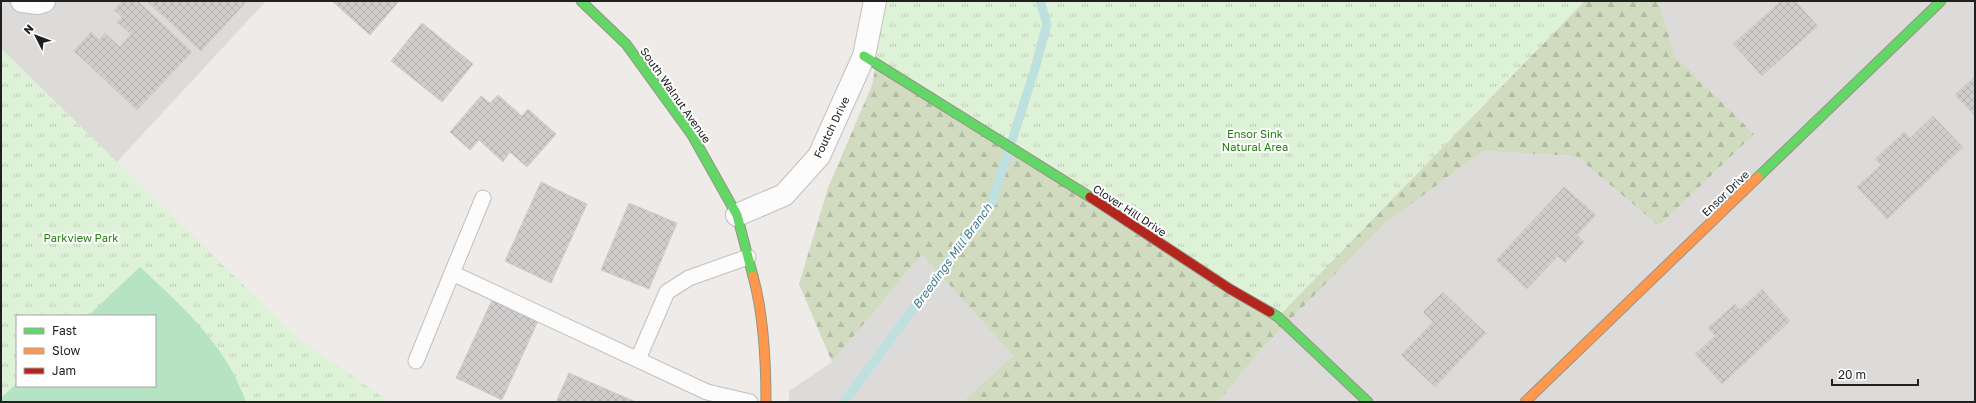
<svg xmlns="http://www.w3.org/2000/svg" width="1976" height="403" viewBox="0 0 1976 403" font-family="'Golos Text',sans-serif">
<defs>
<pattern id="forest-firs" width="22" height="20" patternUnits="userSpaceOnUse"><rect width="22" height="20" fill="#d0dbbf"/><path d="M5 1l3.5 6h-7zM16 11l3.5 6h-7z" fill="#b2bca4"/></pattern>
<pattern id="park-tufts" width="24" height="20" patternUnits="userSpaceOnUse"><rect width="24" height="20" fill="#ddf2d6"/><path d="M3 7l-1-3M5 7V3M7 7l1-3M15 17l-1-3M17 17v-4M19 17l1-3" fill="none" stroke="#bdcfb7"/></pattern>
<pattern id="building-cross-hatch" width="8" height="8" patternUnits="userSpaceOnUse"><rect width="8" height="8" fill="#d1cdcc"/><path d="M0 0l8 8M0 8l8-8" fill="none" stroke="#b3b0af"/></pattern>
</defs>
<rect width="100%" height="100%" fill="#eeebe9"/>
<g fill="#dddbda">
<polygon points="1,1 266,1 117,162 1,49"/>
<polygon points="1665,1 1975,1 1975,402 1218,402 1261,350 1384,224 1483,151 1576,156 1659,226 1754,134 1675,56 1659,3"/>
<polygon points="922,254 1013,356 962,402 789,402 789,391 832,362"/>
</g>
<polygon fill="url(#forest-firs)" points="888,1 1665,1 1659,3 1675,56 1754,134 1659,226 1576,156 1483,151 1384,224 1261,350 1218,402 962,402 1013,356 922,254 832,362 799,284 828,188 872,85"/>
<g fill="url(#park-tufts)" fill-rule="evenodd">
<polygon points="874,1 1585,1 1278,317 864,56"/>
<path d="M1 49 298 338 390 402H1ZM17 316H155V386H17Z"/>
</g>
<path fill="#b5e3c4" d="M140 267C182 306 227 346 246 402H1V398L17 383V386H155V316H88Z"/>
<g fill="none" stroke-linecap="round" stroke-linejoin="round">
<polyline stroke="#bee0df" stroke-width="9" points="844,402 992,202 1034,72 1047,24 1040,1"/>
</g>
<g fill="url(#building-cross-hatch)" stroke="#d1ccca">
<polygon points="122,1 138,1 192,52 137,110 74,51 91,32 99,40 105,33 120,47 131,34 117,22 122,17 114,10"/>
<polygon points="147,1 247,1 201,51"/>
<polygon points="332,1 399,1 370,35"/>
<polygon points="1781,1 1795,1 1818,26 1762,76 1733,44"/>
<polygon points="422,23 473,64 442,102 391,61"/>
<polygon points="1975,76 1975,116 1955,95"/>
<polygon points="498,95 522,116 528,109 556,134 527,167 510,152 503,162 479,140 470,150 450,132 481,96 490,103"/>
<polygon points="1933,116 1963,147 1887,219 1857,187 1881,165 1875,159 1904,132 1910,138"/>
<polygon points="541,182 587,204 551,283 505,261"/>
<polygon points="1564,187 1596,215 1577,235 1584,242 1565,263 1558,256 1527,289 1496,260"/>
<polygon points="629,203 677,223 649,289 601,270"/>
<polygon points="1762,289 1790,321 1722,384 1695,354 1715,336 1708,328 1735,304 1740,310"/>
<polygon points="1443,292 1486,333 1435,387 1401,355 1433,322 1423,312"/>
<polygon points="492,300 538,321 502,400 456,378"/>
<polygon points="569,373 636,402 556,402"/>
</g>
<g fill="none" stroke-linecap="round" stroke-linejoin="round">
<g stroke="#c1c0bf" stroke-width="17">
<g id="lane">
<polyline points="452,273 483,198"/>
<polyline points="638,359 667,292 689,278 748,257"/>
<polyline points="416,361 452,273 707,392 750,402"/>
</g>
</g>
<g stroke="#c1c0bf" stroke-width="24">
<g id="street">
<polyline points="22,1 38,3 44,1"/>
<polyline points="737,215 784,195 819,156 864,56 875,1"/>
</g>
</g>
<g stroke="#989480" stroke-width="11">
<g id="fast">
<polyline points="581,1 626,44 692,135 737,215 753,276"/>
<polyline points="864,56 1090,197"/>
<polyline points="1758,177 1941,1"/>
<polyline points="1270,312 1278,317 1368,402"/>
</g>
</g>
<g stroke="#989480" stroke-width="11">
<g id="slow">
<path d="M753 276C764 316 766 360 766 402"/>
<polyline points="1525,402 1758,177"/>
</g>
</g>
<g stroke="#989480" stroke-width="11">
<polyline id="jam" points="1090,197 1230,289 1270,312"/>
</g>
<use href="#lane" stroke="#fcfcfc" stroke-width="15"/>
<use href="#street" stroke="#fcfcfc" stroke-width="22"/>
<use href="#fast" stroke="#63d668" stroke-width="9"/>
<use href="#slow" stroke="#ff974d" stroke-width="9"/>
<use href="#jam" stroke="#b3261e" stroke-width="9"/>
</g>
<g text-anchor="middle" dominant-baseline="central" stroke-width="4" stroke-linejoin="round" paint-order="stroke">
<g font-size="11" fill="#202020" stroke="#fff">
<text transform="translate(676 95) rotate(55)">South Walnut Avenue</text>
<text transform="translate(831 127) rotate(-64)">Foutch Drive</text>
<text transform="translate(1725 193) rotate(-44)">Ensor Drive</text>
<text transform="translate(1130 210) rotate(33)">Clover Hill Drive</text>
</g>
<g font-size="11" fill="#227d0f" stroke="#fff">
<text x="1255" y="133">Ensor Sink<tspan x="1255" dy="13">Natural Area</tspan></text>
<text x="81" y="237">Parkview Park</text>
</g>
<g font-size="12" font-style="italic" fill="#427b8e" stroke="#fff">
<text transform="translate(952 256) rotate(-54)">Breedings Mill Branch</text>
</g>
</g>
<rect width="1976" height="403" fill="none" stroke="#202020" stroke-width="4"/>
<rect x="16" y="315" width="140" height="72" fill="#ffffff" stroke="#a6a6a6"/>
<rect x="24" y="328" width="20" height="6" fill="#63d668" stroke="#a6a6a6"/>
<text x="52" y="335" font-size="12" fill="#202020">Fast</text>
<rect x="24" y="348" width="20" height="6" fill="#ff974d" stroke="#a6a6a6"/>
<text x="52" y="355" font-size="12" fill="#202020">Slow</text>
<rect x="24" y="368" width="20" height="6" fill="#b3261e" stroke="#a6a6a6"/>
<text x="52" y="375" font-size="12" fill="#202020">Jam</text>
<g transform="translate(36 36) rotate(312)" stroke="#ffffff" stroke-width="3" paint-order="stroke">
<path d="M0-3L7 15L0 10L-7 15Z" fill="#202020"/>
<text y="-6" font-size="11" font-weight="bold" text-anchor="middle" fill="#202020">N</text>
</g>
<path d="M1832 379v6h86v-6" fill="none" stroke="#202020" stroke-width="2"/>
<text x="1838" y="379" font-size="12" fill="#202020" stroke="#ffffff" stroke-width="3" paint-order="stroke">20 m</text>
</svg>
